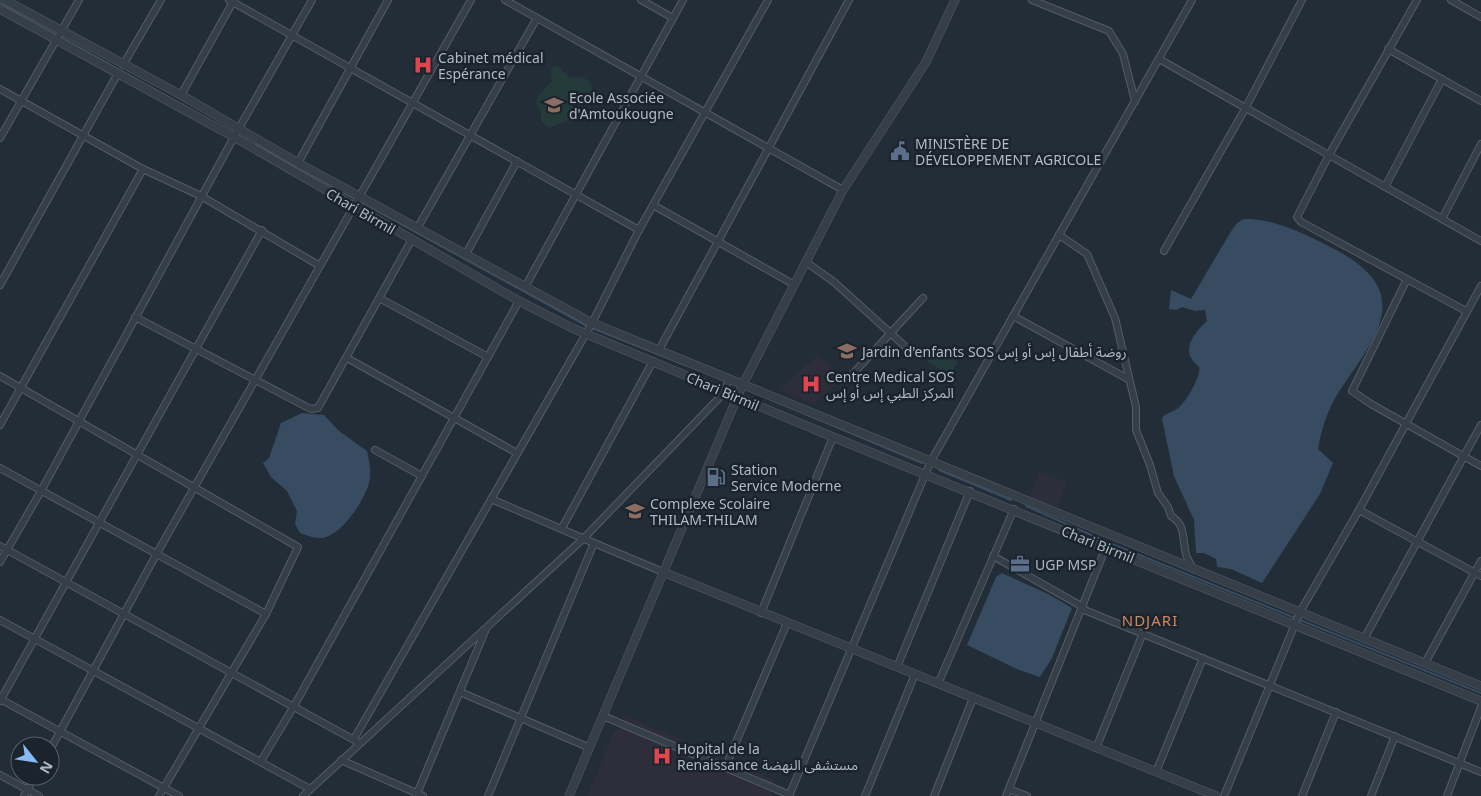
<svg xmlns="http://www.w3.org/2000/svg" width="1481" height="796" viewBox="0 0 1481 796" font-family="'Noto Sans','Noto Sans Arabic',sans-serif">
<rect width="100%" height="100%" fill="#222d38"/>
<g fill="#2e2d3a">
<polygon points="818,355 843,377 814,404 779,390"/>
<polygon points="1039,471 1067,482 1057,509 1029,498"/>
<polygon points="622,714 776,781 771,793 775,796 587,796 614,731 620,729 623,722"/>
</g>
<g fill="#253a3a">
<path d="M555 66 560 68 569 77C580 78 586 75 593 87L590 96C578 98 579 109 573 118L549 128 541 121V112L536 102 538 96 552 81 551 69Z"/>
<polygon points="934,349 958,362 950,375 927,362"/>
</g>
<g fill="#384c61">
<path d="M1244 219C1275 218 1311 237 1338 251 1419 295 1371 342 1337 395 1327 410 1321 432 1318 449L1333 463 1320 494 1262 583 1231 569 1217 567 1216 559 1204 553H1196L1194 520 1174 476 1162 419 1163 416C1168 413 1173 411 1177 409 1185 404 1202 375 1199 367 1197 364 1193 362 1191 358 1184 344 1198 329 1207 321L1205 310 1195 311 1182 307 1176 310 1169 309 1171 290 1191 299 1230 233 1237 223Z"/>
<path d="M302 413 324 415 339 431 367 451C369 459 371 470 370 478 368 497 339 540 319 538 313 538 306 535 300 533L295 524 297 511 287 491 271 477 263 463 269 458 281 423Z"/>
<polygon points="1002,573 1048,594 1072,608 1052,658 1040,677 1019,670 967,645 996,577"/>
</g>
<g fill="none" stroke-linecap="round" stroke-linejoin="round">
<g stroke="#384c61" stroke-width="2">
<polyline points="0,3 199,114"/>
<polyline points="256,145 355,199"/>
<polyline points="359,201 587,326"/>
<polyline points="592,328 685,365"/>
<polyline points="777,402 922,463"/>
<polyline points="939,470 1011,500"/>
<polyline points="1026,506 1107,542 1481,693"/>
</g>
<g stroke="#535d66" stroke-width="8">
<g id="minor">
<polyline points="229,0 639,230"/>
<polyline points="505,0 843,190"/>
<polyline points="641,0 673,18"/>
<polyline points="1032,0 1109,31 1123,54 1135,101"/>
<polyline points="1417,0 1329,155 1297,217 1301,222 1466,311"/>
<polyline points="1451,0 1481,17"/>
<polyline points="1388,49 1481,101"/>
<polyline points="1159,59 1481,241"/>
<polyline points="123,65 161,0"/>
<polyline points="0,89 143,169 201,196 320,266"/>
<polyline points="181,95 234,0"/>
<polyline points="0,138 79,0"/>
<polyline points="298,163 388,0"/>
<polyline points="1385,187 1442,79"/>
<polyline points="653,205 793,284"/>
<polyline points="1442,219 1481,144"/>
<polyline points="418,227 537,18"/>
<path d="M1059 235 1087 254 1115 318 1136 407V430L1150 465 1158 493 1168 507 1171 516C1186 525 1182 538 1186 554 1187 559 1191 564 1193 569"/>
<polyline points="1164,251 1245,109 1302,0"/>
<polyline points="466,254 517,161"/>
<polyline points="806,262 834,282 908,349"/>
<polyline points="1407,279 1352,391 1371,404 1481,466"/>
<polyline points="0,285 118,73"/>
<polyline points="525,287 683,0"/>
<polyline points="381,299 488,357"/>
<polyline points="1013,316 1128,379"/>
<polyline points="135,317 305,406 311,409 318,408 412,239"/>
<polyline points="659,350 849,0"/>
<polyline points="347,358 517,453"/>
<polyline points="0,376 298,547 266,614 159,796"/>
<polyline points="849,378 923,298"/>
<polyline points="0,425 143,169"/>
<polyline points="375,450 422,476"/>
<polyline points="0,468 266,614"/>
<polyline points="1359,510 1481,576"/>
<polyline points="562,528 653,361"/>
<polyline points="594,543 663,572"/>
<polyline points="0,546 356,741"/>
<polyline points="993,556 1083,607"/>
<polyline points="0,562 41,491 234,137 312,0"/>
<polyline points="1082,609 1481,772"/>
<polyline points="761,613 833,437"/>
<polyline points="0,620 310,789"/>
<polyline points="1364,639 1481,425"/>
<polyline points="1425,663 1481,561"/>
<polyline points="897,667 970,491"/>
<polyline points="938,684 1014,509"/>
<polyline points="460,692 590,748"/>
<polyline points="0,699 179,796"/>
<polyline points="0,701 262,230"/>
<polyline points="603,716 790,795"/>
<polyline points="354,739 592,323 639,230 768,0"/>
<polyline points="1096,748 1143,633"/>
<polyline points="50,750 157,553 471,0"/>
<polyline points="341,760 423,796"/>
<polyline points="261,761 294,706 519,301"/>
<polyline points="725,768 787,623"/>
<polyline points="1156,772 1203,658"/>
<polyline points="0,775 39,796"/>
<polyline points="1009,789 1027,796"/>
<polyline points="24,796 35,776"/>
<polyline points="303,796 584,538 719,398 729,381"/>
<polyline points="416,796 486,629"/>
<polyline points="488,796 594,543 491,499"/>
<polyline points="789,796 930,463 1192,0"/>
<polyline points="865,796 915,674"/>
<polyline points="934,796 973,698"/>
<polyline points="1006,796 1106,547"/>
<polyline points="1224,796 1300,612 1359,510 1481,286"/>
<polyline points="1302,796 1336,712"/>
<polyline points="1371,796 1395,736"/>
<polyline points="1447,796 1481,707"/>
</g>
</g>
<g stroke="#535d66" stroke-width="9">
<g id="tertiary">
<polyline points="5,0 181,95 298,163 592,323 1481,686"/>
<polyline points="0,9 234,137 519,301 572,328 833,437 1481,701"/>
<polyline points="663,572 1216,796"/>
<polyline points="569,796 742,386 843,190 926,62 955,0"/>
</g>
</g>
<use href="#minor" stroke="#363f48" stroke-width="6"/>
<use href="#tertiary" stroke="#363f48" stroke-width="8"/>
</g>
<defs>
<g id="hospital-bare" transform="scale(1.5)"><path d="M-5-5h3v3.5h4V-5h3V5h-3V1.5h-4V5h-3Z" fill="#e0444e" stroke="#1b242d" stroke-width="2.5" paint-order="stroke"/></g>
<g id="school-bare" transform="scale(1.5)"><path d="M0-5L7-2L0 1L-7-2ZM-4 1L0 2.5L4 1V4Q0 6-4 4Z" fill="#8d6e63" stroke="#1b242d" stroke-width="2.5" paint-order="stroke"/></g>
<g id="civic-bare" transform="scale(1.5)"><path d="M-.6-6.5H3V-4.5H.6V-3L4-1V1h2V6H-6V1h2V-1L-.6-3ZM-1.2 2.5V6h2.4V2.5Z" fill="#5c6f8a" stroke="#1b242d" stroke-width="2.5" paint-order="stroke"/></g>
<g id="fuel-bare" transform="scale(1.5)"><path d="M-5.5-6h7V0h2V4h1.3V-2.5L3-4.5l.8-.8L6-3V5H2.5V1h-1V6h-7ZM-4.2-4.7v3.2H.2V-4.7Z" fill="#5c6f8a" stroke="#1b242d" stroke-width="2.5" paint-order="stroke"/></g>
<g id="office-bare" transform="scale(1.5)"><path d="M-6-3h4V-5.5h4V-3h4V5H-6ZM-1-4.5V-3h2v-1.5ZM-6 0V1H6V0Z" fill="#5c6f8a" stroke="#1b242d" stroke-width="2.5" paint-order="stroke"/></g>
</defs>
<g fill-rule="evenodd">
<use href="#hospital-bare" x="423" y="65"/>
<use href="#school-bare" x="554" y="105"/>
<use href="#civic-bare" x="900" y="151"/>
<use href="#school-bare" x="847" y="351"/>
<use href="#hospital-bare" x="811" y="384"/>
<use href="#fuel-bare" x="716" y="477"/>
<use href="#school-bare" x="635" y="511"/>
<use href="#office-bare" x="1020" y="564"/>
<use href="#hospital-bare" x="662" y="756"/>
</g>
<g text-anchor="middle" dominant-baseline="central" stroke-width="5" stroke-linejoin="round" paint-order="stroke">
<g font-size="14" fill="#b0bac5" stroke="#1b242d" text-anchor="start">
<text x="438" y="57">Cabinet médical<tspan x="438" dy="16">Espérance</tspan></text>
<text x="569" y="97">Ecole Associée<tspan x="569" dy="16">d'Amtoukougne</tspan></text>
<text x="915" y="143">MINISTÈRE DE<tspan x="915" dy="16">DÉVELOPPEMENT AGRICOLE</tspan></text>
<text x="862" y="351">Jardin d'enfants SOS روضة أطفال إس أو إس</text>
<text x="826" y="376">Centre Medical SOS<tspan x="826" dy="16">المركز الطبي إس أو إس</tspan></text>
<text x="731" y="469">Station<tspan x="731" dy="16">Service Moderne</tspan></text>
<text x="650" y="503">Complexe Scolaire<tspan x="650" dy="16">THILAM-THILAM</tspan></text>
<text x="1035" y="564">UGP MSP</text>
<text x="677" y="748">Hopital de la<tspan x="677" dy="16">Renaissance مستشفى النهضة</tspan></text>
</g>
<g font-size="14" fill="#b0bac5" stroke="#1b242d">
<text transform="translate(361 211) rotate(30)">Chari Birmil</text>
<text transform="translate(723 391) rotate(23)">Chari Birmil</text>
<text transform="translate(1098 544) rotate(22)">Chari Birmil</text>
</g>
<g font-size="15" letter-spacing="1" fill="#ce8862" stroke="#1b242d">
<text x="1150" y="620">NDJARI</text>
</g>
</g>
<g transform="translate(35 761) rotate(120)"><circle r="24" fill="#1b242d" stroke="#57606a"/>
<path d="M0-4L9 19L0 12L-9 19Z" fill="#87baf2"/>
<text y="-8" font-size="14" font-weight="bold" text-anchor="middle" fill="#b0bac5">N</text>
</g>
</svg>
